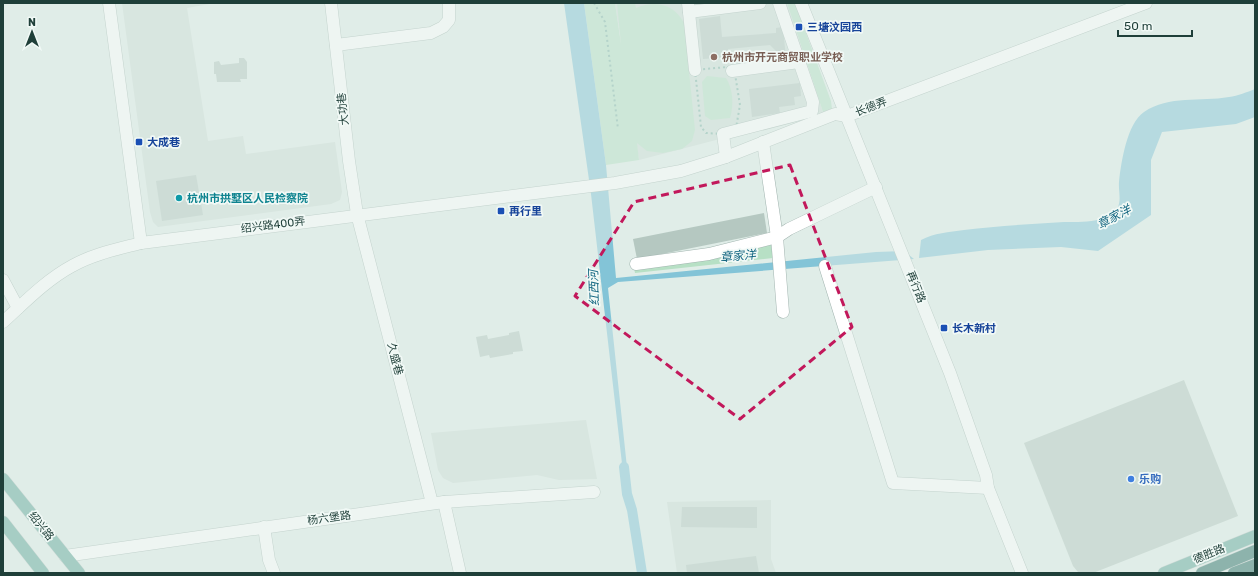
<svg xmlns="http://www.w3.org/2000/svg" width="1258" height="576" viewBox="0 0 1258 576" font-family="Rubik,'Noto Sans SC',sans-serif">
<rect width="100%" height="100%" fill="#e0ede8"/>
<g fill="#ceddd7">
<polygon points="122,3 215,3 187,8 208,141 243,136 246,154 335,142 342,192 340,200 331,204 158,227 153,222 150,212"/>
<polygon points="615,3 787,3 823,112 639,160"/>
<polygon points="586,420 597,479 559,480 537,475 453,483 443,478 438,470 431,433"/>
<polygon points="771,500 771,559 776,573 677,573 667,502"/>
</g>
<g fill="#b7e0c5">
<path d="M584 3H615L621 44 617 3H635L636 8C655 0 674 4 684 23L695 130 692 141 682 149 663 153 647 151 637 143 639 160 606 165Z"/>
<polygon points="787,3 795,3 831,101 832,109 823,112"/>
<path d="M707 76 726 78C733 89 734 105 730 118L711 120 705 116 702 82Z"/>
<polygon points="771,245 773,258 635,273 634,268 700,261"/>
</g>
<g fill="#83c4d7">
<polygon points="564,3 584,3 606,165 616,278 876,252 904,251 914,259 618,282 608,288 628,477 624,481 591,194"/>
<path d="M1255 89V117L1236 124 1162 132 1151 160V215L1098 251 1061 247 988 250 919 258 921 240C934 233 949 232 964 230 997 226 1031 224 1064 222 1078 222 1095 223 1108 216 1125 208 1118 195 1119 182 1121 163 1127 123 1144 112 1169 95 1200 102 1229 97 1238 96 1247 92 1255 89Z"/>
</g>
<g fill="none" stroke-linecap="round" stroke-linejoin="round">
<polyline stroke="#83c4d7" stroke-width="10" points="624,467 627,494 632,510 642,573"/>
</g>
<g fill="#b5c8c1">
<polygon points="720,16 722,37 776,33 776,28 783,27 786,59 776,60 776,51 770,45 728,49 729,57 703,59 699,19"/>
<polygon points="239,58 244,58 247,62 247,79 240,79 241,82 217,82 216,74 214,74 214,62 219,61 221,65 239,63"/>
<polygon points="800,83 801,96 794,97 795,105 779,107 780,113 752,117 749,89"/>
<polygon points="196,175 203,215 162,221 156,181"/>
<polygon points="764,213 767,233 637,259 633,239"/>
<polygon points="519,331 523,351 513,352 513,354 490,358 489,355 480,357 476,337 487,335 488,339 509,335 509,333"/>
<polygon points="1184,380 1238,516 1093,573 1078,572 1073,566 1024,443"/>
<polygon points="682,507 757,507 757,528 681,527"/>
<polygon points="756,556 759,573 687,573 686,565"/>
</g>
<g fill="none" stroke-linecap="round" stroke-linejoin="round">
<g stroke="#a2b5b0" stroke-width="13">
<g id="minor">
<polyline points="109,3 141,243"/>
<polyline points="331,3 349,161 357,214 432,503"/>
<polyline points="688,3 695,70"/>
<polyline points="801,3 950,373 986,475 988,488 1022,573"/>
<polyline points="689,12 760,3"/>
<polyline points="336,45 431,33 443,27 449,20 449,3"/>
<polyline points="732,71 799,62"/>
<polyline points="763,142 777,237 783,312"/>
<polyline points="726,157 723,134 812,111 813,102 779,3"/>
<polyline points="636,264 709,254 777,237 789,229 876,187"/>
<polyline points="825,266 893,483 988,488"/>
<polyline points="3,280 18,308"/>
<path d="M3 322C24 303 46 280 72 266 93 254 118 249 141 243L615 183 681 171 726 157 835 114 847 116 1146 3"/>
<polyline points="444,502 460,573"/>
<polyline points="264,527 269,560 274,573"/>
<polyline points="65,556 444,502 594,492"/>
</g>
</g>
<g stroke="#c0c9c8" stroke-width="13">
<g id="major">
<polyline points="3,479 79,573"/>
<polyline points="3,522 43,573"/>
<polyline points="1164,573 1255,536"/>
</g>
</g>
<g stroke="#c0c9c8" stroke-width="13">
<g id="highway">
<polyline points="1202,573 1255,551"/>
<polyline points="1234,573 1255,565"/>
</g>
</g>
<g stroke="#7eb3a7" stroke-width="2" stroke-dasharray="2 3" stroke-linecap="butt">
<polyline points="594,3 605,22 618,129"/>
<polygon points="727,67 735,74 740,105 736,128 723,134 706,133 701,127 695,70"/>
</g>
<use href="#minor" stroke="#fff" stroke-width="12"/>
<use href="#major" stroke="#61a79a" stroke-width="12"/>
<use href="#highway" stroke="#286e65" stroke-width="12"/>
</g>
<path d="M0 0H1258V576H0ZM790 165 852 327 740 419 575 296 634 202Z" fill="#e0ede8" fill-opacity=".55" fill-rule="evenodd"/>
<path fill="none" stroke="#c2185b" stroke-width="3" stroke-dasharray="8 5" stroke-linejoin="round" d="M790 165 852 327 740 419 575 296 634 202Z"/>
<g fill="#1a4fb4" stroke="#f1f9f6" stroke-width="1.5">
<rect x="795" y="23" width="8" height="8" rx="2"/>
<rect x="135" y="138" width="8" height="8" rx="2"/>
<rect x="497" y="207" width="8" height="8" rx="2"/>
<rect x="940" y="324" width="8" height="8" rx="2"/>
</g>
<circle fill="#8d6e63" stroke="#f1f9f6" stroke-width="1.5" cx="714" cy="57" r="4"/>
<circle fill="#0f9aa8" stroke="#f1f9f6" stroke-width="1.5" cx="179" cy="198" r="4"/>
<circle fill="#3f7fe0" stroke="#f1f9f6" stroke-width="1.5" cx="1131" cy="479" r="4"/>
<g text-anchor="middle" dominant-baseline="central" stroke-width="3.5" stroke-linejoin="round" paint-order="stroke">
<g font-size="11" font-weight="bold" fill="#164399" stroke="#f1f9f6" text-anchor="start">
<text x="807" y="27">三塘汶园西</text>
<text x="147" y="142">大成巷</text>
<text x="509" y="211">再行里</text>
<text x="952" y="328">长木新村</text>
</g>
<g font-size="11" font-weight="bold" fill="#785e54" stroke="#f1f9f6" text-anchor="start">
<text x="722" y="57">杭州市开元商贸职业学校</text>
</g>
<g font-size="11" fill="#1f3f39" stroke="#f1f9f6">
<text transform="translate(871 107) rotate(-21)">长德弄</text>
<text transform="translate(343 109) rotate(-96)">大功巷</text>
<text transform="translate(273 225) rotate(-7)">绍兴路400弄</text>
<text transform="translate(916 287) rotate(68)">再行路</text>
<text transform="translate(395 359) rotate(76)">久盛巷</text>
<text transform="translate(329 518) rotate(-8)">杨六堡路</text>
<text transform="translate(41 526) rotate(51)">绍兴路</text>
<text transform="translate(1209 554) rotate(-22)">德胜路</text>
</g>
<g font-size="11" font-weight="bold" fill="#0d838f" stroke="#f1f9f6" text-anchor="start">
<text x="187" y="198">杭州市拱墅区人民检察院</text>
</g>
<g font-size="11" font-weight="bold" fill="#366cbe" stroke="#f1f9f6" text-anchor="start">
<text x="1139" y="479">乐购</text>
</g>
<g font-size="12" font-style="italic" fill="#136681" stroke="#f1f9f6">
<text transform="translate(1114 217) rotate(-28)">章家洋</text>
<text transform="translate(738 256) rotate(-5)">章家洋</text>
<text transform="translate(594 288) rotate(-92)">红西河</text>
</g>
</g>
<rect width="1258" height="576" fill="none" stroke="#1f3f39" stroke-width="8"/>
<g transform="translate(32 32)" stroke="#f1f9f6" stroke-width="3" paint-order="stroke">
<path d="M0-3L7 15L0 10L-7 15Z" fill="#1f3f39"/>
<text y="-6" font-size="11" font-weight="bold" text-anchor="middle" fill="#1f3f39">N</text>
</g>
<path d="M1118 30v6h74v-6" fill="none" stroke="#1f3f39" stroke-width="2"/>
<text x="1124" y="30" font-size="12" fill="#1f3f39" stroke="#f1f9f6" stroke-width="3" paint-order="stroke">50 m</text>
</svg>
